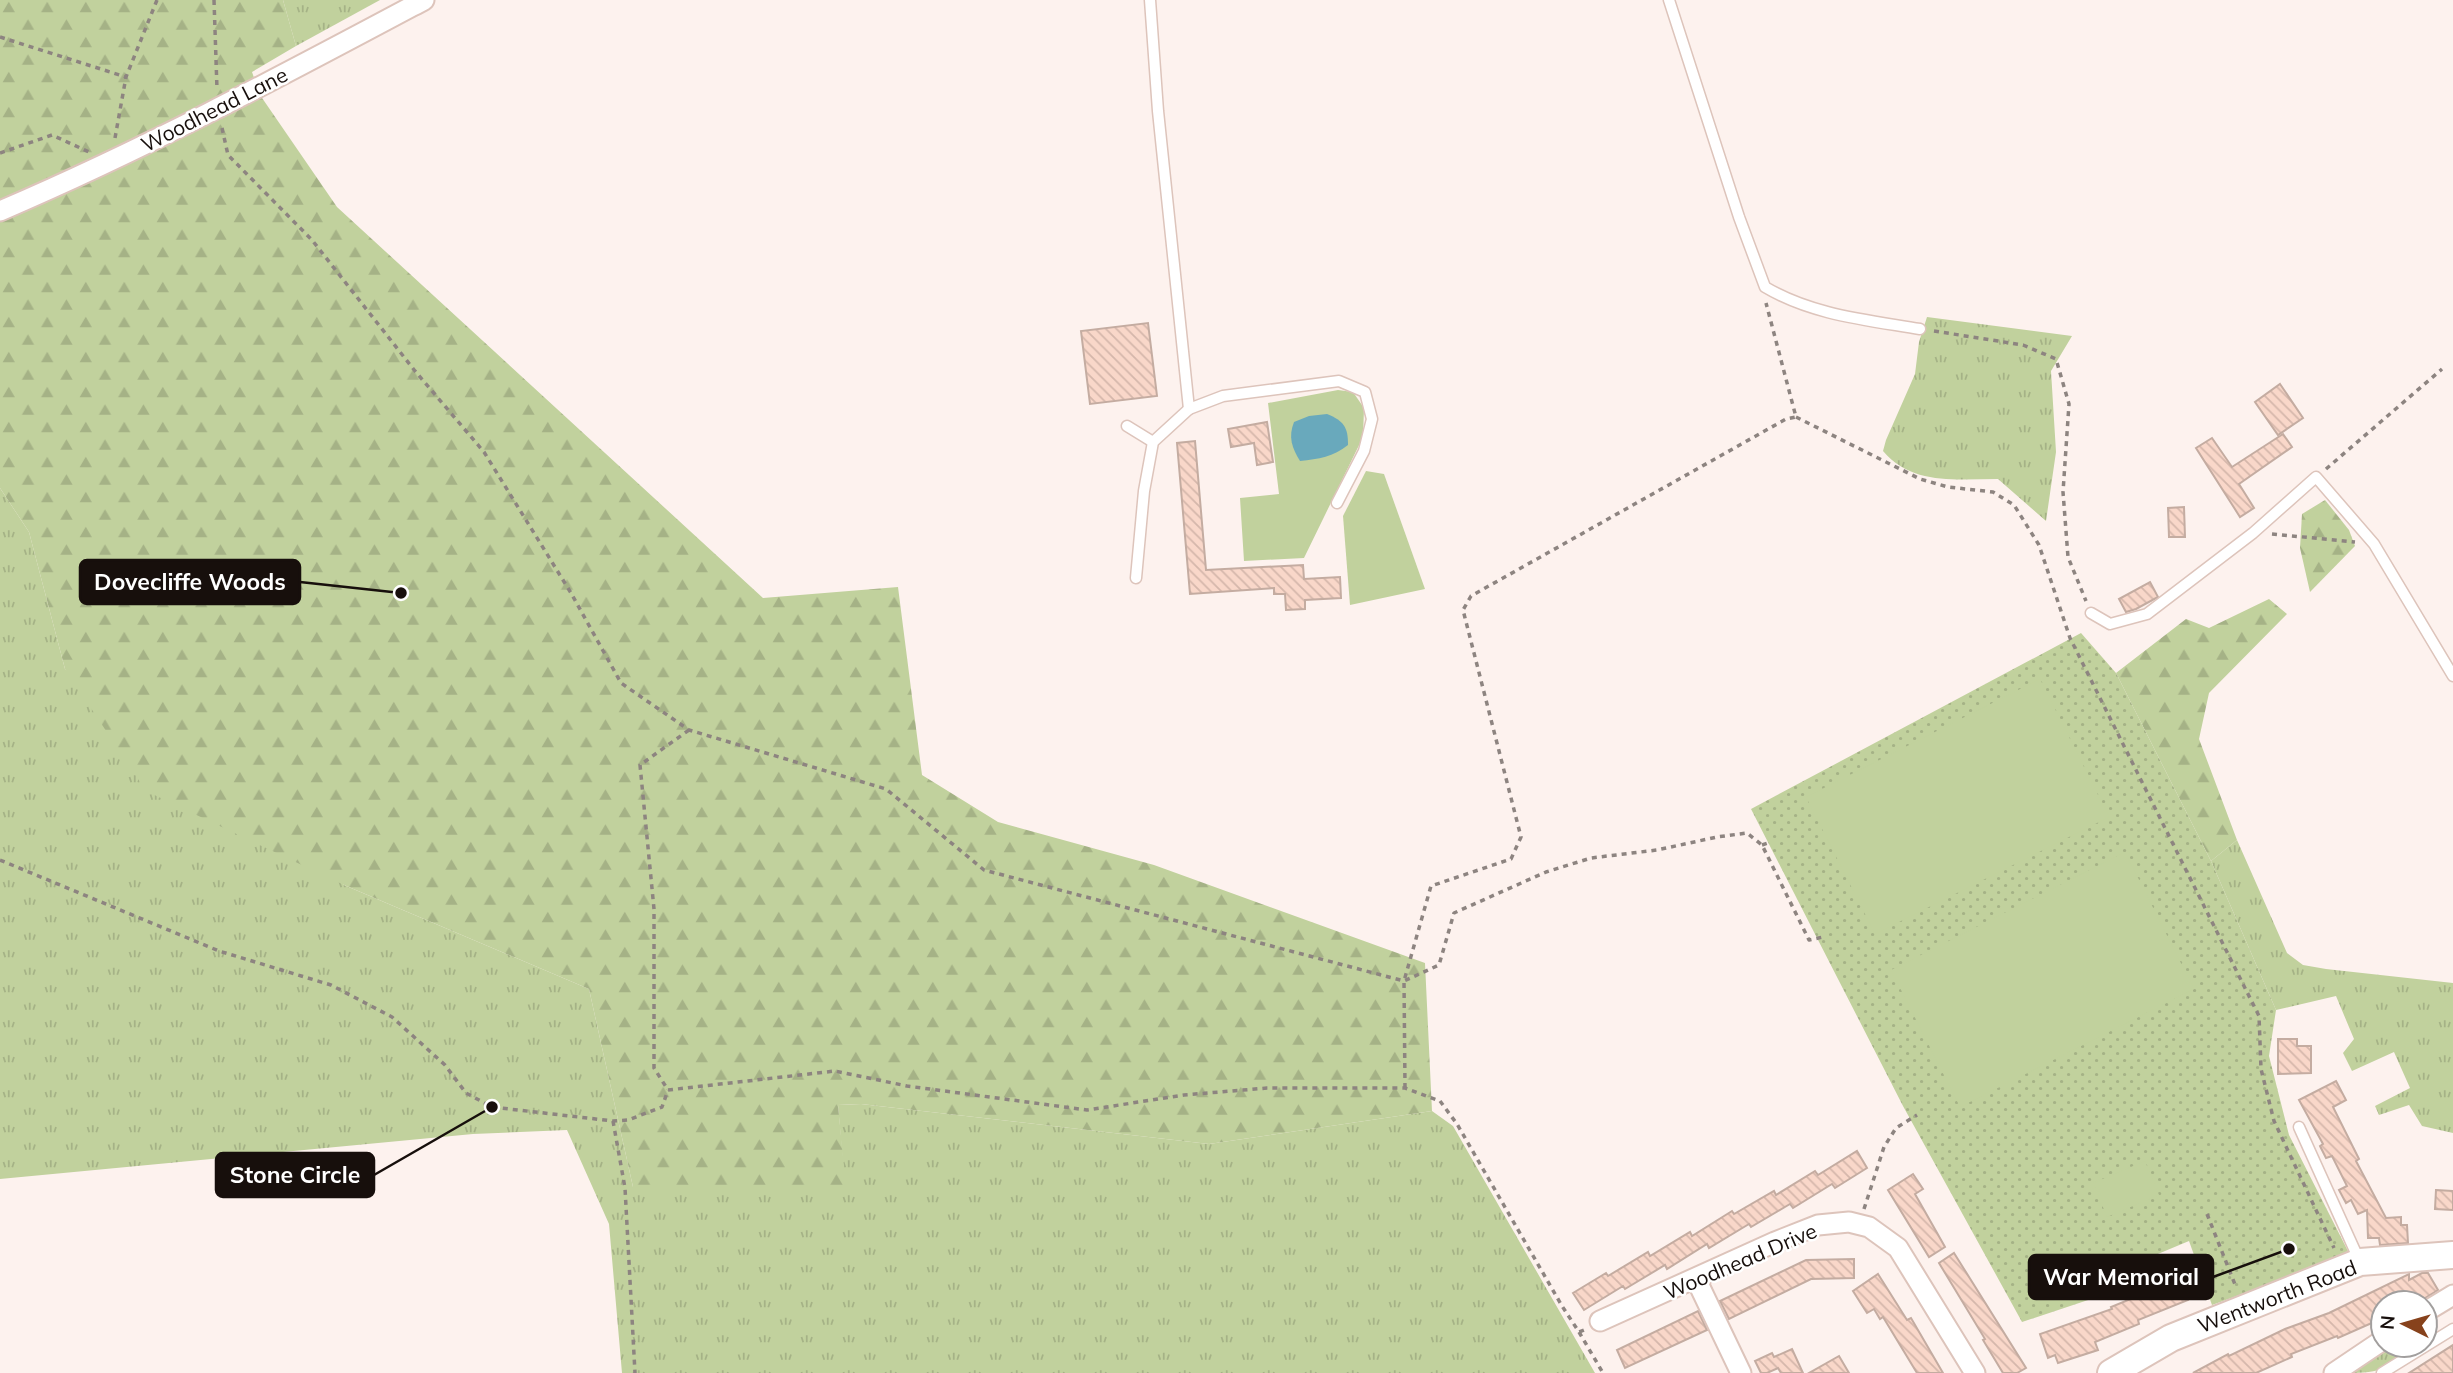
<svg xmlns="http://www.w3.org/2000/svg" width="2453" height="1373" viewBox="0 0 2453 1373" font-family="Mulish,sans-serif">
<defs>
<pattern id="grass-tufts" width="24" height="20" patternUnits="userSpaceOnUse" patternTransform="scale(1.75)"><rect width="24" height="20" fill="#c1d19d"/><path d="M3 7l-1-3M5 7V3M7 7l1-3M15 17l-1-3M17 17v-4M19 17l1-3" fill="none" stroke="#a5b286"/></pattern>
<pattern id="forest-firs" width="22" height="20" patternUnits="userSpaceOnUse" patternTransform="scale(1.75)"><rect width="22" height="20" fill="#c1d19d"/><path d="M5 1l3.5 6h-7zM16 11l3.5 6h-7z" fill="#a5b286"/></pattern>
<pattern id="park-dots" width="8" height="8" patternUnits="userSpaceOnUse" patternTransform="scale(1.75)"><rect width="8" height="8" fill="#c1d19d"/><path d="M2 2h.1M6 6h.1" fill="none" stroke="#a5b286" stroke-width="1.8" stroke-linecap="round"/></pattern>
<pattern id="building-back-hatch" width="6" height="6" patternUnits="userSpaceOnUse" patternTransform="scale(1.75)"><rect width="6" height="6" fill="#f9d7c9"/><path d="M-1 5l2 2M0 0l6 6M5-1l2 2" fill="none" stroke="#d5b7ab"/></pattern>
</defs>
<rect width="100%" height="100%" fill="#fdf2ee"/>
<g fill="url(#grass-tufts)">
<polygon points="283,0 380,0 296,46"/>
<path d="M1927 317 2072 336 2051 371 2056 452 2046 521 1998 479C1957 479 1913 486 1883 451L1886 440 1915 374 1919 342Z"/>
<polygon points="0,488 29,532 65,669 344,885 589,989 633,1187 845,1187 838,1105 861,1104 1209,1144 1432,1111 1453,1126 1595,1373 622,1373 609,1224 567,1130 473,1134 0,1179"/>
<polygon points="2237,840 2287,953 2303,965 2326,969 2453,983 2453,1133 2422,1126 2409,1105 2379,1115 2375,1106 2410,1088 2394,1052 2352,1071 2343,1053 2354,1039 2336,996 2276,1010 2211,861"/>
<path d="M2386 1345H2412C2395 1372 2372 1373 2343 1373Z"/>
</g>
<g fill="url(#forest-firs)">
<polygon points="0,0 283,0 296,46 252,72 260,95 337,207 763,598 898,587 922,775 998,822 1154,865 1425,963 1432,1111 1209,1144 861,1104 838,1105 846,1187 633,1187 589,989 344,885 146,791 65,669 29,532 0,488"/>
<polygon points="2325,500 2349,530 2355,546 2310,592 2300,548 2302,514"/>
<polygon points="2269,599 2287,614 2209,693 2199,739 2237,840 2211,861 2116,673 2186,619 2209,628"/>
</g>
<polygon fill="url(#park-dots)" points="2081,633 2116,673 2211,861 2276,1010 2269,1056 2289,1135 2350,1255 2212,1305 2189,1241 2141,1261 2145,1281 2022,1322 1903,1106 1751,809"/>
<g fill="#c1d19d">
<polygon points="1338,390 1353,392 1364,408 1363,437 1304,558 1244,561 1240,498 1279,494 1268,403"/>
<polygon points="1366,471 1384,474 1425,589 1350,605 1343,516"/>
<polygon points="2040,679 2109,817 1875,934 1806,797"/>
<polygon points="2125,852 2194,989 1960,1107 1891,970"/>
<polygon points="2145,1161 2159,1195 2107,1217 2093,1183"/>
</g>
<path fill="#69a9bc" d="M1327 414C1344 421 1348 427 1348 445 1333 457 1319 459 1300 461 1292 448 1288 437 1294 422L1309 416Z"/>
<g fill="url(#building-back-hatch)" stroke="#c4aca1" stroke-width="2">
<polygon points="1148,323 1157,396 1090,404 1081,331"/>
<polygon points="2280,384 2303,418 2278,435 2255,402"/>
<polygon points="1267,422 1273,462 1257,465 1254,443 1231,447 1228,429"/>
<polygon points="2283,434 2292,447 2239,484 2254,508 2240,517 2196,448 2212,438 2232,467"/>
<polygon points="1195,441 1206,570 1303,565 1304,579 1340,577 1341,598 1305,600 1305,609 1286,610 1285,594 1274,594 1274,588 1190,594 1177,443"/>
<polygon points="2184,507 2185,537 2169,537 2168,508"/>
<polygon points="2150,582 2158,597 2136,609 2126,612 2119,599"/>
<polygon points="2278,1039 2297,1039 2297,1046 2311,1046 2311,1073 2278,1074"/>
<polygon points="2336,1081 2346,1100 2333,1107 2359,1159 2356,1161 2386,1218 2401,1217 2401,1225 2407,1225 2408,1243 2380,1245 2379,1238 2368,1238 2367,1210 2358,1214 2351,1200 2346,1203 2339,1190 2347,1186 2332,1156 2326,1158 2320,1146 2323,1144 2299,1100"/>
<polygon points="1857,1151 1867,1168 1835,1188 1832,1184 1793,1208 1790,1204 1751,1227 1749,1224 1709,1248 1707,1244 1667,1269 1665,1265 1625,1289 1623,1286 1584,1310 1573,1293 1606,1273 1608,1276 1648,1252 1650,1256 1690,1232 1692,1236 1732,1211 1734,1214 1774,1191 1776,1195 1815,1171 1818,1175"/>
<polygon points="1913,1174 1923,1189 1915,1194 1945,1247 1929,1257 1888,1190"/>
<polygon points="2436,1190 2453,1191 2453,1210 2435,1209"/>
<polygon points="1954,1253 2026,1368 2017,1373 2003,1373 1983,1340 1985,1339 1939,1263"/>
<polygon points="1854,1259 1854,1278 1811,1279 1729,1319 1720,1301 1806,1260"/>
<polygon points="2186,1266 2193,1282 2183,1286 2188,1300 2138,1320 2139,1324 2095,1342 2098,1350 2058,1363 2055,1355 2048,1358 2040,1334 2112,1309 2111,1307 2138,1296 2135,1290 2150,1284 2149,1281"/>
<polygon points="2422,1273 2428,1273 2438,1290 2417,1303 2383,1303 2383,1318 2338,1338 2337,1336 2291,1354 2292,1357 2256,1373 2193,1373 2228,1354 2229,1356 2285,1329 2329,1313 2409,1274 2409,1280"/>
<polygon points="1878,1274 1907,1320 1911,1318 1943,1373 1917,1373 1883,1317 1880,1319 1874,1309 1867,1313 1853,1291"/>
<polygon points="1698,1311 1707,1330 1625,1368 1617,1350"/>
<polygon points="2453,1345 2453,1373 2409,1373"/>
<polygon points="1792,1349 1803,1373 1781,1373 1778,1368 1767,1373 1761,1373 1755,1361 1772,1353 1774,1357"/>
<polygon points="1839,1356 1849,1373 1809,1373"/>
</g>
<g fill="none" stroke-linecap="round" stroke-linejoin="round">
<g stroke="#ddc4bb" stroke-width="13">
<g id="lane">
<polyline points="1150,0 1158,111 1189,409 1223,396 1339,381 1365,392 1372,419 1364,451 1337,503"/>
<path d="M1669 0 1739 217 1765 287C1812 315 1867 320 1920 329"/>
<polyline points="1127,426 1153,442"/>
<polyline points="1136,578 1144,491 1153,442 1189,409"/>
<polyline points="2091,613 2110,624 2147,614 2253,533 2316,477 2374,544 2453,676"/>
<polyline points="2299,1127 2360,1262"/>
<polyline points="2382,1373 2453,1329"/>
</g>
</g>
<g stroke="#ddc4bb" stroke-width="23">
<g id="street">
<path d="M0 211C145 149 285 74 424 0"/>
<polyline points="1696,1279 1741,1373"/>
<polyline points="2425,1312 2453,1295"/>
<polyline points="1600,1321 1775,1242 1818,1225 1849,1222 1869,1227 1898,1248 1975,1373"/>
<polyline points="2334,1373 2383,1340"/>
</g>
</g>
<g stroke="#ddc4bb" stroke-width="30">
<polyline id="secondary" points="2111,1373 2171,1338 2360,1262 2453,1255"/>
</g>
<g stroke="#8d8480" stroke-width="3.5" stroke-dasharray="5 5" stroke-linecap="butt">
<polyline points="214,0 217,89"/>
<polyline points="0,37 126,77"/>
<polyline points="222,128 228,155 312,240 415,371 484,452 571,593 621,683 689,730 886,789 984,870 1404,981 1439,965 1454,913 1546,872 1591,858 1657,850 1717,837 1747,833 1762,845 1809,940 1823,937"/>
<polyline points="115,138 126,77 157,0"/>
<polyline points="0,153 52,135 89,152"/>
<polyline points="1934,331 2023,345 2056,359 2069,404 2063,492 2068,557 2086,601"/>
<polyline points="1796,417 1920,479 1948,487 1993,492 2014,505 2039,545 2070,638 2259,1016 2261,1069 2274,1121 2334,1248"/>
<polyline points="2326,469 2442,369"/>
<polyline points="2272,534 2355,542"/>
<polyline points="689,730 640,765 654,909 654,1068 668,1090 835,1071 907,1086 1087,1110 1184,1095 1267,1088 1405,1088 1440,1101 1457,1124 1562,1306 1579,1332 1584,1330"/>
<polyline points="1762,845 1771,842"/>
<polyline points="0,860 219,951 331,985 392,1017 445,1065 466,1093 492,1107 613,1121 628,1120 662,1107 668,1090"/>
<polyline points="1405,1088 1404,981 1431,886 1511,859 1521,837 1463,610 1471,596 1786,419 1796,417 1766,303"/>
<polyline points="613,1121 625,1188 635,1373"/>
<polyline points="1864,1209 1884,1147 1896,1128 1917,1115"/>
<polyline points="2207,1214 2236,1287"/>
<polyline points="1579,1332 1603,1373"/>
</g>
<use href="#lane" stroke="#fff" stroke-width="10"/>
<use href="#street" stroke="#fff" stroke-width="19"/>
<use href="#secondary" stroke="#fff" stroke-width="26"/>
</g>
<g text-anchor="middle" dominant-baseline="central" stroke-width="5" stroke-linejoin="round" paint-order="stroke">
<g font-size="21" fill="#170f0c" stroke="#fff">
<text transform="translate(214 109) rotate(-27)">Woodhead Lane</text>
<text transform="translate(1740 1261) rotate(-23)">Woodhead Drive</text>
<text transform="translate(2277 1296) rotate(-21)">Wentworth Road</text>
</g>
</g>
<path fill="none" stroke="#170f0c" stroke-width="2.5" d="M401 593L300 582M492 1107L374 1175M2289 1249L2213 1277"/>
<g fill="#170f0c" stroke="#fff" stroke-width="2.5">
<circle cx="401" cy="593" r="7"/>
<circle cx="492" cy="1107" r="7"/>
<circle cx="2289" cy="1249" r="7"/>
</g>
<g fill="#170f0c" stroke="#170f0c" stroke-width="2.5">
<rect x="80" y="560" width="220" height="44" rx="7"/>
<rect x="216" y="1153" width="158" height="44" rx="7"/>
<rect x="2029" y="1255" width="184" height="44" rx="7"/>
</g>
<g font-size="23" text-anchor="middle" font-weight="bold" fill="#fff">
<text x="190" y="590">Dovecliffe Woods</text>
<text x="295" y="1183">Stone Circle</text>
<text x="2121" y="1285">War Memorial</text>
</g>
<g transform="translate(2404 1324) rotate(275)"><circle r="33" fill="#ffffff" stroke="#a29f9e" stroke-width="2"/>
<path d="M0-5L12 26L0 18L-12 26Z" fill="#87421c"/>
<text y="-10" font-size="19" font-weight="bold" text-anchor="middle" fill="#170f0c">N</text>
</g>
</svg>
